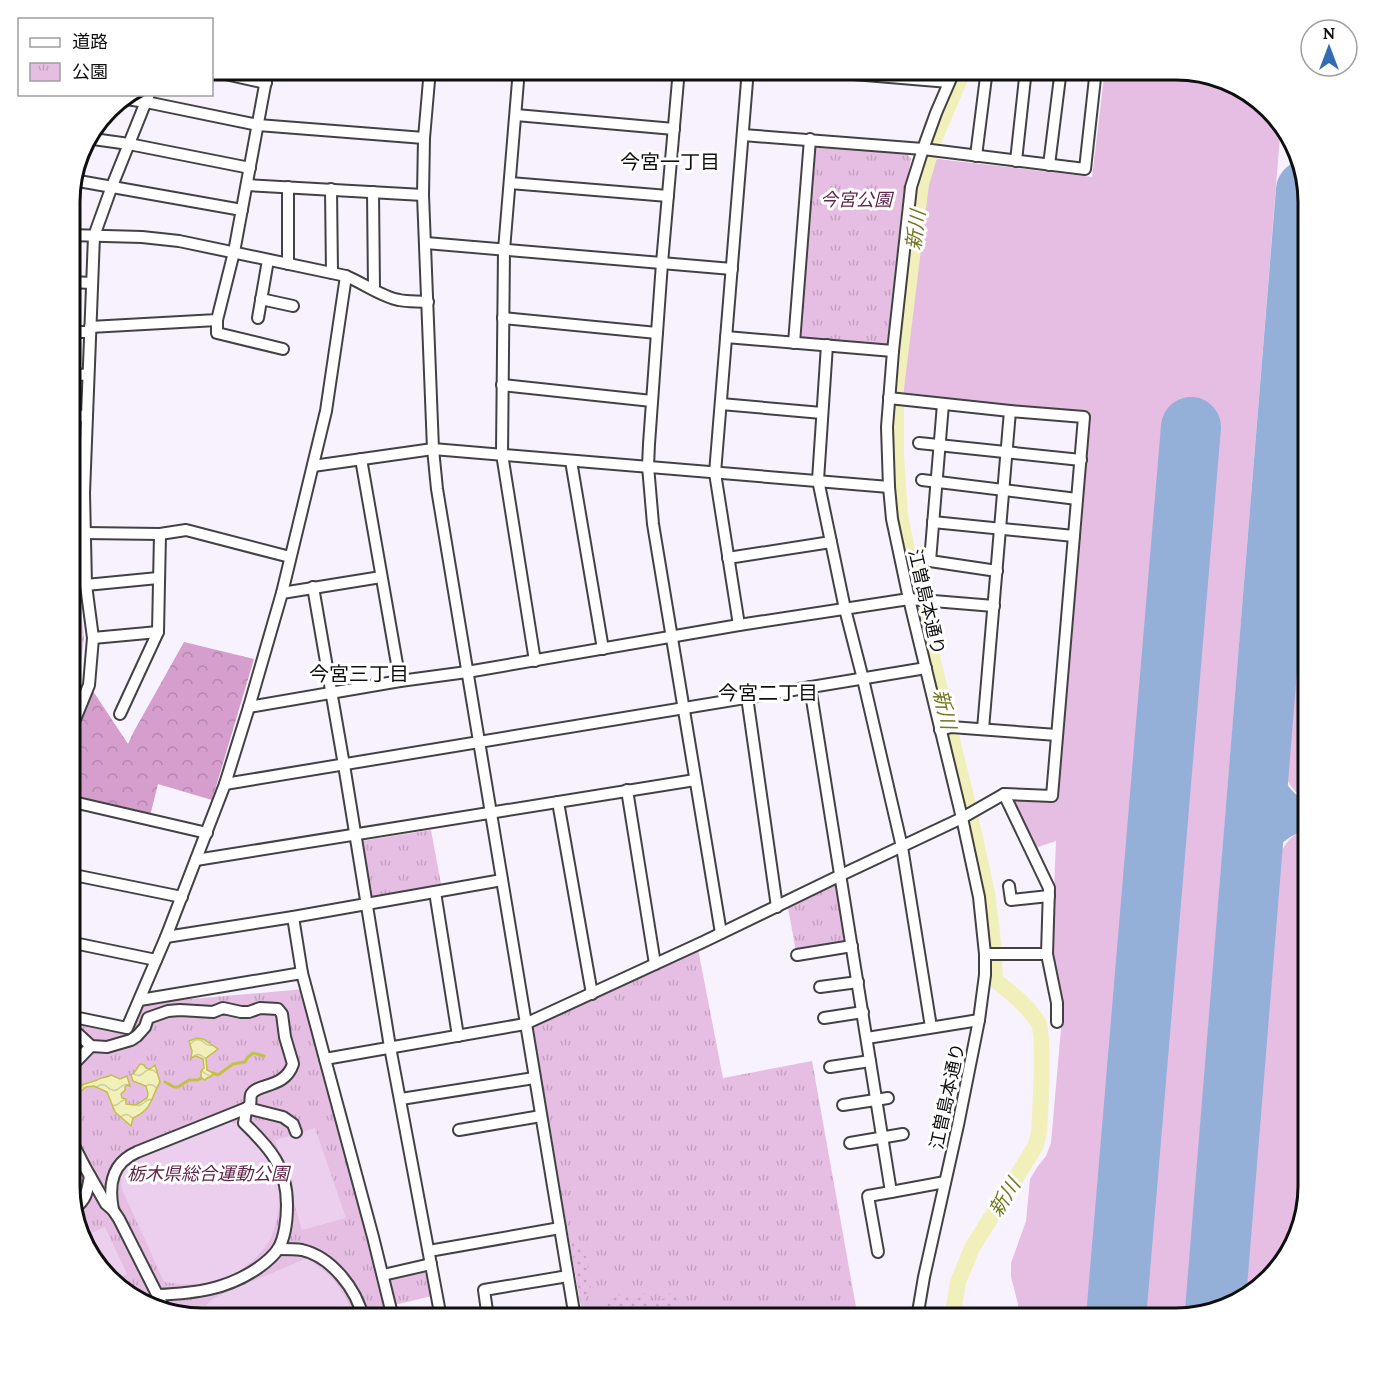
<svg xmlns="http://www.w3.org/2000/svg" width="1377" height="1387" viewBox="0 0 1377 1387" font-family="Lora,'Noto Sans JP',serif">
<defs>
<pattern id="forest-crowns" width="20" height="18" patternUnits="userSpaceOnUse" patternTransform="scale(1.5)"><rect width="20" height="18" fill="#d59ecd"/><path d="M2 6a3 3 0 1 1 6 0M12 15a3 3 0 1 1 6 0" fill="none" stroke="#b687af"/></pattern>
<pattern id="park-tufts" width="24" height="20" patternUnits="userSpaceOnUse" patternTransform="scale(1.5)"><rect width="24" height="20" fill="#e6bee3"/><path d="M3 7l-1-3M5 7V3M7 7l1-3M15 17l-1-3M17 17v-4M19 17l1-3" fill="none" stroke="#c4a2c2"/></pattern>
<pattern id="garden-dots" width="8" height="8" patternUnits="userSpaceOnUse" patternTransform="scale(1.5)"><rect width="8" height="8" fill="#e6bee3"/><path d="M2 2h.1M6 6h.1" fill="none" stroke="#c4a2c2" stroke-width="1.8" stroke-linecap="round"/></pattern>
<pattern id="water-waves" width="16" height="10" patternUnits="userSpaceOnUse" patternTransform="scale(1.5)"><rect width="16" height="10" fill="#f1f0ba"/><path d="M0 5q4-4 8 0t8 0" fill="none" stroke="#cdcd9f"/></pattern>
</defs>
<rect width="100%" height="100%" fill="#f7f2fe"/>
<g fill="#e6bee3">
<polygon points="1105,69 1184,69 1235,83 1275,114 1281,124 1185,1317 1176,1318 1018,1318 1018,1304 1011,1277 1011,1263 1026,1221 1030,1179 1038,1166 1046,1156 1051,1143 1063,1006 1052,942 1056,841 1035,848 1011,798 1058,799 1060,743 1090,414 906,397 900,393 928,168 933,161 938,159 1092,177"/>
<path d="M1308 525V800C1299 795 1291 789 1287 779Z"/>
<path d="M1308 829V1186L1295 1244 1263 1285 1246 1295 1281 852C1288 839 1294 833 1308 829Z"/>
</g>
<polygon fill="url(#forest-crowns)" points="184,642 254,659 212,800 158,784 150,816 69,799 69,745 91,688 128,744 133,733"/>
<g fill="url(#park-tufts)">
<polygon points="822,144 906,152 911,159 902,206 887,345 802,340 798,335 814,149"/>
<polygon points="69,528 78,528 79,590 84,639 78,686 69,709"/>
<polygon points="431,830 441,884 371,897 361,841"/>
<polygon points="833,884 840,888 847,944 796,952 788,908"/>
<polygon points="698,949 723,1078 812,1061 858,1318 583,1318 531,1027 592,1000"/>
<polygon points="305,989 390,1318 201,1318 143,1305 102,1273 79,1236 69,1186 69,1016 124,1027 146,1003"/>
<polygon points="422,1271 427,1275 432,1296 394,1305 388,1281 390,1278"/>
</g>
<g fill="url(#garden-dots)">
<polygon points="574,1242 585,1250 591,1289 585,1300 582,1301 580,1299 571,1245"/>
<polygon points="644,1293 656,1305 670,1293 680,1301 655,1318 597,1318 614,1296"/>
</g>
<g fill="#eccfee">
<path d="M227 1120C234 1123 242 1126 248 1131 254 1136 262 1150 267 1157 269 1161 272 1165 274 1169 282 1187 280 1219 271 1237 264 1253 241 1273 224 1279 204 1286 185 1285 164 1282L122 1189C120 1174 123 1166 137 1159Z"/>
<polygon points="315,1128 346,1218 302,1230 275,1140"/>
<polygon points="105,1227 127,1274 112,1281 102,1273 80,1238"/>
<path d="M307 1258C332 1276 344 1288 354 1318H200C203 1308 207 1303 216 1297Z"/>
</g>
<g fill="url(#water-waves)" stroke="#c2c147" stroke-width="1.5">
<polygon points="197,1038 203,1039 218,1049 206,1058 207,1070 213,1073 212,1076 207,1078 205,1080 201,1078 201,1071 204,1068 203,1059 196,1056 191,1058 192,1051 189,1041"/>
<path d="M140 1064 144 1065 146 1068 150 1069 155 1065 160 1082C150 1099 153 1109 133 1118L131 1126 115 1112 107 1092 94 1086 86 1087 81 1091 69 1094V1089L97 1080C101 1077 106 1078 111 1075L120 1079 127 1076 130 1086 127 1085 125 1087V1090L121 1094 122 1098 126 1099V1104C129 1104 131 1105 133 1105 138 1106 142 1100 147 1098L148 1094 146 1086 133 1081 131 1075 134 1073Z"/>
</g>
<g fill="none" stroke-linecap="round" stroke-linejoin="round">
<g stroke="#c2c147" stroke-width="3">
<polyline points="213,1073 218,1075 233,1064 245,1062 247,1058 253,1053 264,1056"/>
<polyline points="165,1082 174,1087 178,1087 189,1080 198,1080 201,1078"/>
</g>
<path stroke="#f1f0ba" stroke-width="16" d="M952 1318 958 1282 972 1248 1035 1147 1039 1133C1040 1115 1045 1034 1038 1022 1027 1005 1010 992 995 980L993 941 987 893 967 801 915 587 900 516 896 455V388L921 184 934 140 964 69"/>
<g stroke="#94afd8" stroke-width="24">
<path d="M1260 750C1266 777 1280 805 1308 815"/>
<path d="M1252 859C1263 841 1287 820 1308 817"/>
</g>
<g stroke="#94afd8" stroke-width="60">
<polyline points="1215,1311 1306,190"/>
<polyline points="1116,1318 1191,427"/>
</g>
<g stroke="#424242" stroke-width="14">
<g id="minor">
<polyline points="430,69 424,138 423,195 433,449 437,489 575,1318"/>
<polyline points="519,69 504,250 502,454 535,661"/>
<polyline points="679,69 662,263 649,444 648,466 653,524 721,933"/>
<polyline points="794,69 949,82"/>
<polyline points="212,71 266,83"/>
<polyline points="120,98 146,102 258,125 424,138"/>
<polyline points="516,115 674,129"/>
<polyline points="743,135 923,149 1085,169 1096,69"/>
<polyline points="86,138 129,144 250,168"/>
<polyline points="976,156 987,69"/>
<polyline points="1016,161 1026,69"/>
<polyline points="1049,165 1061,69"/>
<polyline points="73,180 242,210"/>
<polyline points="510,183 668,196"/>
<polyline points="247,185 423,195"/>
<polyline points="288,187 288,264"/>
<polyline points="331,189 332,273"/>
<polyline points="373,192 374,289"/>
<path d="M69 235 142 237 179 241 346 276C363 283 382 297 399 300 408 302 418 301 428 302"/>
<polyline points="426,243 732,269"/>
<polyline points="69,282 92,283"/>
<polyline points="261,299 293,306"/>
<polyline points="258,318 268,260"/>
<polyline points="503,318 657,333"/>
<polyline points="217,320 217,333 283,349"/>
<polyline points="90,327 217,320 234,252 268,69"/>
<polyline points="69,332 90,332"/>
<polyline points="726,337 893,351"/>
<polyline points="794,343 810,139"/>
<polyline points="827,345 818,480 845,609 863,679 902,847 931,1027"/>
<polyline points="69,374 88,375"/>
<polyline points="502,385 652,401"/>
<polyline points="721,404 822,413"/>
<polyline points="943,404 930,561 997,571"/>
<polyline points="69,416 87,416"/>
<polyline points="919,443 1081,460"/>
<polyline points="69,456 85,456"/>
<polyline points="361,459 400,681"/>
<polyline points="571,461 603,649"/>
<polyline points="313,466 433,449 889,487"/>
<polyline points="922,480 1077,499"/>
<polyline points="69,493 84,493"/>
<polyline points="69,522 84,522"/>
<polyline points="933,522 1074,536"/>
<polyline points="84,533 160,534 186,530 290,557"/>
<polyline points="728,558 831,542"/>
<polyline points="86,585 158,578"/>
<polyline points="313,587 344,765 390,1047 441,1318"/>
<polyline points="282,593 381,577"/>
<polyline points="739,625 715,473 748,69"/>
<polyline points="93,638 158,632"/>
<polyline points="810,687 891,1192 945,1182"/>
<polyline points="747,697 777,907"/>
<polyline points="249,707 400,681 467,672 739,625 909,599 994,606"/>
<polyline points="120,714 158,632 160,534"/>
<polyline points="983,729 1010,411"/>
<polyline points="940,730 951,727 1057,735"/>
<polyline points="69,734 89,685 93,638 86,585 84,493 94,236 112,186 149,94"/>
<polyline points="225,784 926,668"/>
<polyline points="627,790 655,964"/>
<polyline points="1004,794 1049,888 1047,954 1057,1003 1057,1022"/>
<polyline points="69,801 207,833"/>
<polyline points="558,802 592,994"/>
<polyline points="196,860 695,780"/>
<polyline points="69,874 182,897"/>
<polyline points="1009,886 1011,900 1049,896"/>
<polyline points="435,892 458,1036"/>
<polyline points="293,917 302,973"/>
<polyline points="166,937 293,917 502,880"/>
<polyline points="69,942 156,960"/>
<polyline points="985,954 1047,954"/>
<polyline points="797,955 852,946"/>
<polyline points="820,987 858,982"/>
<polyline points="140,1000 302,973 325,1059 525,1024 703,942 841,875 962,818 1004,794 1052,796 1084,417 1010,411 889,398"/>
<polyline points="69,1016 127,1028 166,937 225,784 249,707 282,593 326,411 346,276"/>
<polyline points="824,1018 863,1012"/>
<path d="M69 1029 78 1034 91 1046 107 1047 131 1040 137 1036 145 1027 148 1018 168 1011 180 1010 213 1012 223 1008 241 1012H249L260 1008 278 1009 282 1014 285 1037 293 1064C285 1089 256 1083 251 1095 250 1098 251 1101 250 1105 249 1106 247 1107 247 1109 245 1113 245 1119 244 1123 270 1148 287 1167 287 1205 287 1218 285 1238 278 1249 273 1257 265 1263 258 1268 226 1290 195 1293 158 1295"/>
<polyline points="867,1038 979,1020"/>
<polyline points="325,1059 373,1237 393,1318"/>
<polyline points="830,1067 870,1061"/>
<polyline points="69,1069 91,1046"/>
<polyline points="401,1099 534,1078"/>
<polyline points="843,1105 888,1098"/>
<polyline points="69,1129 72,1142 86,1169 106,1204 113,1210 119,1219 165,1310"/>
<polyline points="459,1130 541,1116"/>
<polyline points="850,1143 903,1134"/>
<path d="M74 1209C87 1199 87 1192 90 1176"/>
<path d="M113 1210C108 1184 112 1163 137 1152L247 1108 283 1117 293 1124 296 1132"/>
<path d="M278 1249C286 1249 295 1249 302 1250 332 1257 357 1290 363 1318"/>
<polyline points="429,1251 560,1228"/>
<polyline points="878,1252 868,1196 891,1192"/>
<polyline points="383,1275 431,1264"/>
<polyline points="488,1318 484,1290 568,1276"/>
<polyline points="917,1318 924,1277 958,1125 979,1020 985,975 985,954 979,897 962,818 909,599 892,519 889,487 887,427 893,351 911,187 923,149 936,113 955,69"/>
</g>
</g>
<use href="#minor" stroke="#fff" stroke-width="10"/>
</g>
<g text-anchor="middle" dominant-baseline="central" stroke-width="6" stroke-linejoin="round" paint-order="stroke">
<g font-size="18" font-style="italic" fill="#61244a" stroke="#fff">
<text x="856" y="199">今宮公園</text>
<text x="208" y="1173">栃木県総合運動公園</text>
</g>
<g font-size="18" fill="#0f0f0f" stroke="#fff">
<text transform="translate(927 602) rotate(77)">江曽島本通り</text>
<text transform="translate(947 1096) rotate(-78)">江曽島本通り</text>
</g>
<g font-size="20" fill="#0f0f0f" stroke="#fff">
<text x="670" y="161">今宮一丁目</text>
<text x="359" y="673">今宮三丁目</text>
<text x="768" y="692">今宮二丁目</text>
</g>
<g font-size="20" font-style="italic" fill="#72761e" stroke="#fff">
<text transform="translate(915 230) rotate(-83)">新川</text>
<text transform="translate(945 709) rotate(77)">新川</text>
<text transform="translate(1004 1197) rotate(-58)">新川</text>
</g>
</g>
<path d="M0 0H1377V1387H0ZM202 80H1176A122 122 0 0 1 1298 202V1186A122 122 0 0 1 1176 1308H202A122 122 0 0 1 80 1186V202A122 122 0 0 1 202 80Z" fill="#fff" fill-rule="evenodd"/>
<path fill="none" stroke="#0f0f0f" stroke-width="3" d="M202 80H1176A122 122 0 0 1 1298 202V1186A122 122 0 0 1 1176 1308H202A122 122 0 0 1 80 1186V202A122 122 0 0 1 202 80Z"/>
<rect x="18" y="18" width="195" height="78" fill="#ffffff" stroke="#9f9f9f" stroke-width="1.5"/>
<rect x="30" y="38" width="30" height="9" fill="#ffffff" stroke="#9f9f9f" stroke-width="1.5"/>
<text x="72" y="48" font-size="18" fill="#0f0f0f">道路</text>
<rect x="30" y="63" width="30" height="18" fill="url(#park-tufts)" stroke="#9f9f9f" stroke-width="1.5"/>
<text x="72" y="78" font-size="18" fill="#0f0f0f">公園</text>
<g transform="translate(1329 48)"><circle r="28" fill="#ffffff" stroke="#9f9f9f" stroke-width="1.5"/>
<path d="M0-4.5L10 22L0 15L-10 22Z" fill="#326cb3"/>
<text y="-9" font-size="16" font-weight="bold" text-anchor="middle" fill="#0f0f0f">N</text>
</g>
</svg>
